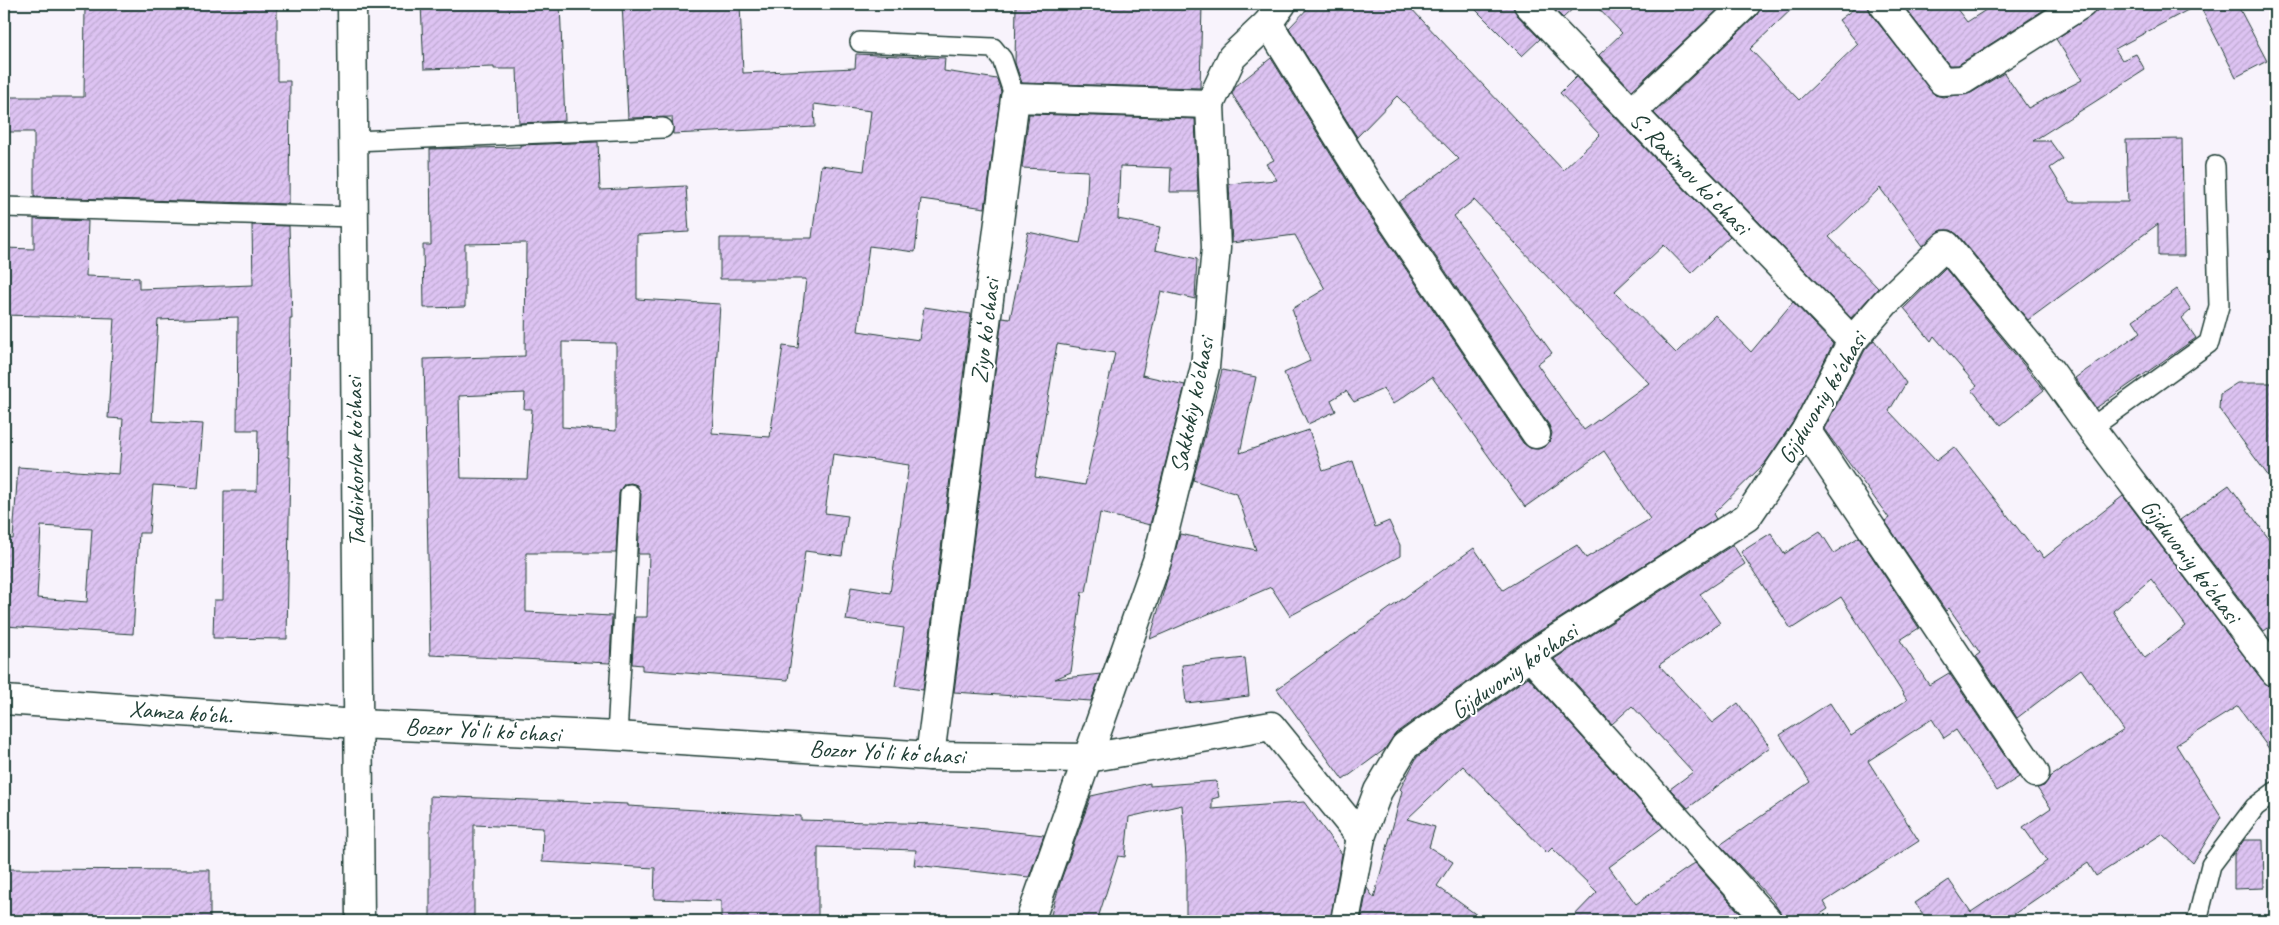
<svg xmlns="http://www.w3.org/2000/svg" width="2279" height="925" viewBox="0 0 2279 925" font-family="Caveat,sans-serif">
<defs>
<pattern id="building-hatch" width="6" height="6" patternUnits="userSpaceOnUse" patternTransform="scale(1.25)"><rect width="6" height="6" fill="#ddc3f2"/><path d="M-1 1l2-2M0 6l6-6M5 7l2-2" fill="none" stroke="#bda8d0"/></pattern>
</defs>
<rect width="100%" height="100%" fill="#f8f3fc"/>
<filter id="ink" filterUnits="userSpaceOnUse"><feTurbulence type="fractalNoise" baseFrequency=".02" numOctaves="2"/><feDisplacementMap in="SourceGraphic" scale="10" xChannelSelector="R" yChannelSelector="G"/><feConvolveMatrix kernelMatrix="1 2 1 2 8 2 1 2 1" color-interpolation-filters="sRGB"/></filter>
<g filter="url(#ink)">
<g fill="url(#building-hatch)" stroke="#1f3d34" fill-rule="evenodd">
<polygon points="85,4 277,4 277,81 290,81 289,204 34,197 34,132 4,132 4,97 84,97"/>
<polygon points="421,4 560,4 565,121 519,123 517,69 494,69 494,67 424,69"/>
<path d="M622 4H740L743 73 855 68 856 54 945 58 944 71 997 79 1001 92 985 208 921 199 915 252 869 246 858 331 919 340 924 307 971 314 923 690 895 686 904 628 846 620 851 587 890 593 909 465 833 454 825 513 848 516 842 556 805 551 788 680 642 670V665L632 664 635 617H647L649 554H638L641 494 637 485 631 483 624 484 619 493 616 553H526V612L612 616 610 663 430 655 424 359 525 356 526 243 465 244V307L424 308 423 245H431L430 149 520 147V145L598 142 600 190 686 186 689 232 637 235V299L720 304 712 433 770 437 783 346 798 348 806 279H720V238H812L821 165 864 171 871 111 814 104 815 127 673 134 672 117 628 118ZM562 342 616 343V431L562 427ZM525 393 524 409H532L527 479 461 478 459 396Z"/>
<polygon points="1016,4 1202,4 1200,88 1022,83 1015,63"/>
<path d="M1312 4H1407L1563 170 1600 135 1560 93 1576 77 1730 236 1691 273 1664 245 1615 291 1676 353 1715 315 1751 352 1793 302 1833 344 1793 422 1765 463 1713 514 1716 519 1521 643 1396 733 1384 750 1343 780 1277 689 1474 548 1503 590 1577 545 1586 558 1650 519 1604 451 1525 507 1432 377 1393 404 1383 389 1354 402 1346 391 1331 400 1336 411 1308 424 1284 373 1310 361 1292 309 1325 289 1295 235 1232 243 1229 184 1277 180 1266 164 1274 160 1232 94 1236 86 1271 58 1354 192 1523 443 1530 448 1538 449 1545 447 1550 441 1552 433 1549 425 1399 202 1459 159 1397 96 1357 137 1289 28ZM1474 200 1649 383 1584 430 1537 364 1552 353 1454 216Z"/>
<polygon points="1470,4 1513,4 1517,15 1540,39 1522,56"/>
<polygon points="1549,4 1578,4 1563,18"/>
<polygon points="1594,4 1724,4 1632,90 1599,55 1622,33"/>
<polygon points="1761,4 1797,4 1750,49 1799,100 1858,44 1839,20 1860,4 1868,4 1871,14 1935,95 1943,97 1971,93 2004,73 2028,108 2082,80 2056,39 2107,4 2199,4 2115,49 2122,60 2136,54 2145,70 2033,141 2050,141 2063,159 2050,168 2071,202 2128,202 2126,140 2182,139 2184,256 2158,256 2158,224 2028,320 1958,235 1951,230 1942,230 1923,246 1880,188 1829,237 1878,288 1851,318 1654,113 1757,15"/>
<polygon points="1902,4 1953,4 1967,22 1995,4 2053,4 1958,65 1949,65"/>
<polygon points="2199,4 2237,4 2267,61 2236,77"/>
<path d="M1029 114 1195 119 1198 192H1170L1171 168 1120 166 1118 219 1160 227 1155 250 1197 259 1195 299 1161 291 1142 375 1185 385 1150 525 1100 513 1086 592H1082L1071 672 1055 679 1101 674 1091 701 954 692 1002 318 1010 319 1028 232 1080 243 1086 212 1088 171 1022 168ZM1057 344 1115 353 1085 485 1035 477Z"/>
<path d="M34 219 88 221 86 276 139 278V289L253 285 252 225 289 226 292 319H290L288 457H290L287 639 213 638 214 600H223L224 491H257L258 430H237L238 317 158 320 152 421 203 424 198 488 153 485 149 533H139L133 634 4 626V538L13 539 18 467 119 474 123 419 108 418 114 318 4 315V248L34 249ZM41 526 92 529 87 602 37 598Z"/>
<polygon points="1945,268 2044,390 2001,425 1972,390 1977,386 1934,336 1931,341 1904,308"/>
<polygon points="2177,289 2191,310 2182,318 2196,338 2096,408 2075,378 2141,332 2133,320"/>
<path d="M1874 340 1906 383 1889 411 1936 461 1954 447 2037 553 2039 551 2044 558 2123 496 2263 681 2271 687 2275 693V757L2238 706 2176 745 2221 817 2193 863 2162 834 2096 876 2088 863 2004 921H1928L1915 903 1949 880 1971 912 2047 861 2023 827 2051 808 2037 788 2044 786 2050 777 2124 730 2081 669 2017 718 1976 656 1980 653 1949 608 1946 611 1885 521 1889 518 1824 429 1865 350ZM2151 579 2186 626 2145 658 2113 611Z"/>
<polygon points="1222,370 1256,377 1240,453 1309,430 1323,471 1353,461 1375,527 1389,521 1400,545 1400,556 1290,616 1271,587 1150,639 1180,534 1256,550 1237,494 1193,480"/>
<polygon points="2237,383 2275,383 2275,485 2219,409 2220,394"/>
<polygon points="2229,485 2275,547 2275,623 2264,631 2180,520"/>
<polygon points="1820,531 1834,553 1859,537 1919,628 1900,640 1929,685 1949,673 2019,777 1997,791 1956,730 1944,738 1932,719 1868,761 1919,841 1824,902 1828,909 1810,921 1786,921 1772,900 1720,845 1810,782 1780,735 1830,703 1851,736 1907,700 1841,597 1791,629 1741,552 1771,533 1784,554"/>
<polygon points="1733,545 1745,564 1700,594 1720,623 1659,665 1712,723 1738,703 1770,747 1688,808 1670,789 1693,772 1632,706 1612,724 1554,659"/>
<polygon points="1245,658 1249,696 1186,703 1182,665"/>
<polygon points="1528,677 1663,827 1609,867 1636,904 1695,863 1747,921 1569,921 1597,892 1552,848 1547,853 1463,766 1407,819 1435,827 1429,847 1453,862 1437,886 1485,921 1361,921 1367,888 1374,898 1402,791 1400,789 1417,757"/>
<polygon points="1216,781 1219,797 1212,799 1212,809 1304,802 1342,854 1330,921 1186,921 1186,857 1182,805 1129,817 1125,857 1118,856 1097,921 1049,921 1061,880 1091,796 1150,783 1150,786"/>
<polygon points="430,796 628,804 628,806 801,816 801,820 936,824 1044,835 1029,877 914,865 916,850 818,847 818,921 721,921 721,901 654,899 655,868 542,862 543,828 474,825 474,921 430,921"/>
<polygon points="2244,840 2263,840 2264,888 2234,889 2234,854"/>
<polygon points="4,869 210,870 210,921 4,921"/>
</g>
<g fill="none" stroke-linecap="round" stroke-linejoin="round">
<g stroke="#1f3d34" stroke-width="22">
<g id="service">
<polyline points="860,42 993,48 1002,59 1015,98"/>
<polyline points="354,141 663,128"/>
<polyline points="4,207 353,217"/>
<polyline points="2091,428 2209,343 2219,306 2215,166"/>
<polyline points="617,736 630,494"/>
<polyline points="2197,921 2211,865 2255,807 2275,792"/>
</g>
</g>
<g stroke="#1f3d34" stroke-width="31">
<g id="minor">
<polyline points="1528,4 1852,341"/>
<polyline points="1883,4 1942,81 1963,80 2082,4"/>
<polyline points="1268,23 1367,183 1536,434"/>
<polyline points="1632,112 1746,4"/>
<polyline points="1806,430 2035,773"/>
<polyline points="1530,656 1768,921"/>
<polyline points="4,700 358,724 617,736 930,756 1088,758 1271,726 1361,837"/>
<polyline points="930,756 1015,98 1210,104"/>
<polyline points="1030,921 1157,561 1205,367 1216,248 1210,104 1232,57 1268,23 1282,4"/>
<polyline points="1345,921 1361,837 1378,791 1405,746 1530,656 1747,517 1806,430 1852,341 1885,303 1946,245 2051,372 2091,428 2275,672"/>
</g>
</g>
<g stroke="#1f3d34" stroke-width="31">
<polyline id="secondary" points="352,4 360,921"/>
</g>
<use href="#service" stroke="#fff" stroke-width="19"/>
<use href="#minor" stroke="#fff" stroke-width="28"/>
<use href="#secondary" stroke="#fff" stroke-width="28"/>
</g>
</g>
<g text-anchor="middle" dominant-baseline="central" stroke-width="4" stroke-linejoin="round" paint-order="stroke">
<g font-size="24" fill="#1f3d34" stroke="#fff">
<text transform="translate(1690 173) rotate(46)">S. Raximov koʻchasi</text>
<text transform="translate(985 331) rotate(-83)">Ziyo koʻchasi</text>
<text transform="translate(1822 398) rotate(-59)">Gijduvoniy ko'chasi</text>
<text transform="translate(1192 405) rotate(-78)">Sakkokiy ko'chasi</text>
<text transform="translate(355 462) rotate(-91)">Tadbirkorlar ko'chasi</text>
<text transform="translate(2191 561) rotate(53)">Gijduvoniy ko'chasi</text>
<text transform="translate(1514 671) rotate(-35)">Gijduvoniy ko'chasi</text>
<text transform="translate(181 712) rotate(4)">Xamza ko‘ch.</text>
<text transform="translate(483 730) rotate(3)">Bozor Yoʻli koʻchasi</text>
<text transform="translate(887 752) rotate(3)">Bozor Yoʻli koʻchasi</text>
</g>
</g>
<rect width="2279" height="925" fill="none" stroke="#fff" stroke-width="20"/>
<rect x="10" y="10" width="2259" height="905" fill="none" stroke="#1f3d34" stroke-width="2" filter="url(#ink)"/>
</svg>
